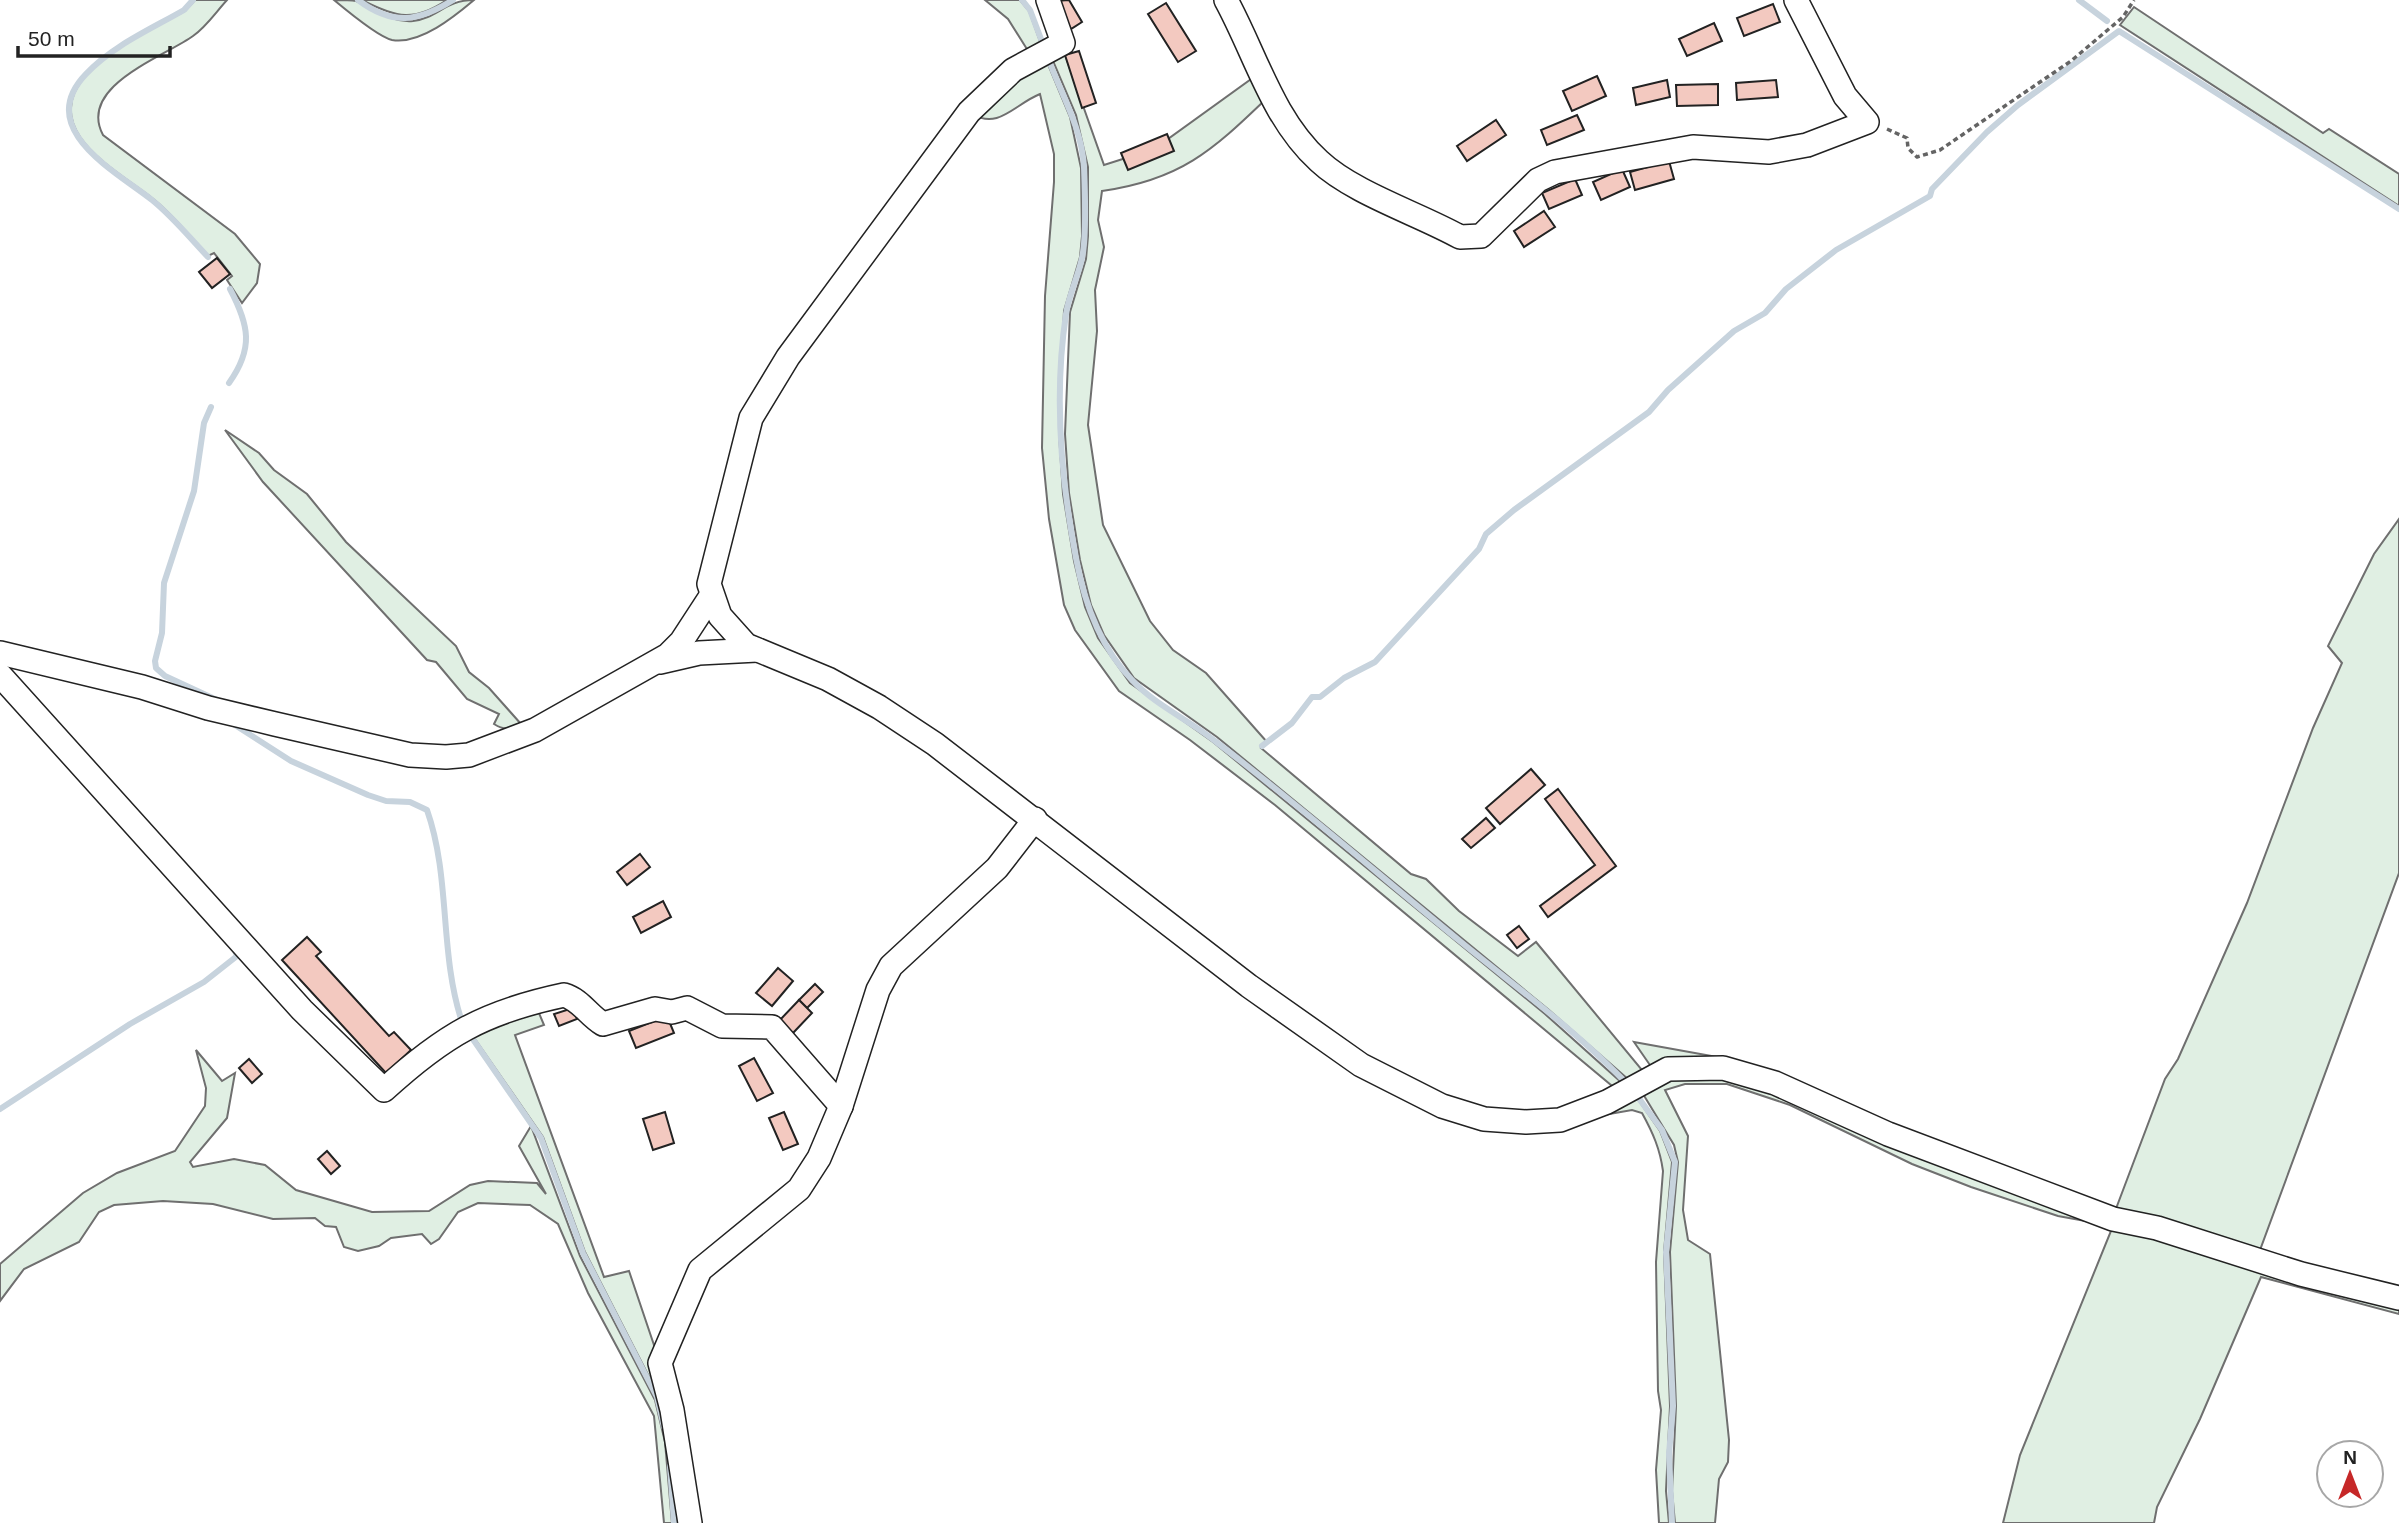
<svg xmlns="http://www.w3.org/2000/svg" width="2399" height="1523" viewBox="0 0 2399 1523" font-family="Helvetica,sans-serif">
<rect width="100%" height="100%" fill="#fff"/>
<g fill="#e0efe3" stroke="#6f6f6f" stroke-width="2">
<path d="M195 0H227C216 12 206 27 193 36 164 57 77 86 103 135L235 234 260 264 257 283 242 303 227 280 232 276 214 253 208 256C190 237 173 214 152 198 118 171 37 130 86 75 111 47 153 29 185 11Z"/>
<path d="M334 0C340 0 350 0 356 1 374 8 391 23 413 21 438 18 445 0 474 0 455 16 420 45 392 40 379 37 346 10 334 0Z"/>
<path d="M362 0H447C414 22 397 18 362 0Z"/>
<polygon points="985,0 1020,0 1029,11 1042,47 1030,54 1008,19"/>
<polygon points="2134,7 2323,133 2329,129 2399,174 2399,206 2120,25"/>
<path d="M1064 52 1104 165 1154 149 1254 77 1266 99C1212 151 1180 180 1102 191L1098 220 1104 247 1095 290 1097 331 1088 425 1103 525 1150 621 1173 650 1206 673 1267 742 1261 748 1411 874 1426 879 1459 911 1518 956 1536 942 1642 1070 1629 1080 1549 1010 1217 737 1134 678 1104 635 1091 605 1080 560 1069 493 1065 434 1070 312 1086 259 1088 236V167L1076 115 1053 61Z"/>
<path d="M1045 57 1070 117 1081 168 1082 236 1080 257 1064 311 1059 434 1063 494 1074 561 1085 607 1098 638 1130 683 1213 742 1545 1014 1622 1083 1617 1090 1275 805 1190 740 1119 691 1075 630 1064 605 1049 519 1042 448 1045 296 1054 182V154L1040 94C1015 104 998 130 973 114Z"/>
<path d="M225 430 259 453 274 470 307 494 346 542 456 646 469 672 489 688 521 724C510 729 505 731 494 724L499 714 467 699 436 662 427 660 263 482Z"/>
<polygon points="2399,519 2399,873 2260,1250 2114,1214 2165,1079 2178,1059 2247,903 2313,728 2342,663 2328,646 2374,554"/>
<polygon points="536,1006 544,1025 515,1035 604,1277 629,1271 657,1354 686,1523 677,1523 672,1468 659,1396 585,1252 543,1137 468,1029"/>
<polygon points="1634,1042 1717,1057 1652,1068"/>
<polygon points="196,1050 222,1081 235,1073 227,1118 190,1162 193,1167 234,1159 265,1165 296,1190 372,1212 429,1211 470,1185 488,1181 537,1183 546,1194 519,1146 531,1126 580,1256 655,1400 665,1442 672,1523 664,1523 654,1416 588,1293 558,1224 530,1205 478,1203 458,1212 439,1239 431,1244 422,1234 391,1238 379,1246 358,1251 344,1247 336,1227 325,1226 315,1218 273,1219 213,1204 163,1201 114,1205 99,1212 79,1242 24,1269 0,1301 0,1264 83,1193 117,1173 175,1151 205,1106 206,1088"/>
<polygon points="1721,1074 2399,1308 2399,1314 2261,1277 2200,1419 2157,1507 2154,1523 2003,1523 2020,1455 2113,1226 2058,1216 1971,1187 1912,1164 1790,1105 1727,1084 1685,1084 1665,1090 1688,1136 1683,1210 1688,1240 1710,1254 1729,1440 1728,1462 1719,1479 1715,1523 1675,1523 1672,1491 1676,1406 1670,1252 1678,1162 1674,1145 1643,1094 1679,1076"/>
<path d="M1637 1098 1660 1131 1672 1162 1664 1252 1670 1406 1666 1491 1669 1523H1659L1656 1470 1661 1410 1658 1391 1656 1262 1663 1171C1660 1149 1653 1133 1642 1113L1632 1110 1598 1116Z"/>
</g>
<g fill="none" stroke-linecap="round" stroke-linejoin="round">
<g stroke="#c7d3dd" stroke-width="6">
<path d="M193 0 184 10C151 29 112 46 86 74 33 129 117 172 152 200 172 216 190 238 208 257"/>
<path d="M358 0C393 26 418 22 453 0"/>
<polyline points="1022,0 1030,10 1044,47"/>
<polyline points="2079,0 2107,21"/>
<path d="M1048 58C1061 94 1082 128 1084 167 1085 192 1087 235 1082 258 1078 277 1069 294 1066 314 1054 393 1061 480 1076 558 1084 602 1100 647 1132 680 1155 705 1189 720 1215 741 1299 805 1379 875 1461 942 1517 988 1578 1032 1628 1085"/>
<path d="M229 383C254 348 249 325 230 289"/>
<polyline points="211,407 204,423 194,491 164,583 162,633 155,661 156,668 165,676 219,701"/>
<path d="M235 725 291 761 368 795 386 801 410 802 427 810C451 878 439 953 462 1022"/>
<polyline points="1262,746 1292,723 1312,697 1320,697 1344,678 1375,662 1479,549 1486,534 1514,510 1649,412 1668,390 1734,331 1765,313 1786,289 1836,250 1930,196 1932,189 1987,132 2018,105 2119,31 2399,209"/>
<polyline points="468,1032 541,1138 583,1253 657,1397 664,1427"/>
<polyline points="1635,1093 1662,1130 1675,1162 1666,1252 1673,1406 1669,1454 1672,1523"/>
<polyline points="0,1109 130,1024 204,982 237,956 234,948"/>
<polyline points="670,1466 674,1523"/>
</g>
</g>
<g fill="#f3c9c0" stroke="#222" stroke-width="2">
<polygon points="1069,0 1082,22 1071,29 1055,1"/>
<polygon points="1166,3 1196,51 1178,62 1148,14"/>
<polygon points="1773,4 1780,22 1744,36 1737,18"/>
<polygon points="1714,23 1722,41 1687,56 1679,39"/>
<polygon points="1079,51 1096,103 1082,108 1065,55"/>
<polygon points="1597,76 1606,96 1572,111 1563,91"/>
<polygon points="1667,80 1670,97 1636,105 1633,88"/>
<polygon points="1776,80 1778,97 1737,100 1736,83"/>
<polygon points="1718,84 1718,105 1677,106 1676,85"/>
<polygon points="1577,115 1584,130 1547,145 1541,130"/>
<polygon points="1496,120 1506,135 1467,161 1457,146"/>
<polygon points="1167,134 1174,151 1128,170 1121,153"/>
<polygon points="1669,161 1674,179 1635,190 1630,172"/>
<polygon points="1622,169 1630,187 1601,200 1593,182"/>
<polygon points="1575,179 1582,195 1549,209 1542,193"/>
<polygon points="1544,211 1555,227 1524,247 1514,231"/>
<polygon points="217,258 230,274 212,288 199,272"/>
<polygon points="1531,769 1545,785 1500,824 1486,808"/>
<polygon points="1558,789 1616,866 1548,917 1540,906 1595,865 1545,799"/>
<polygon points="1486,818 1495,828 1471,848 1462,839"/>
<polygon points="640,854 650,867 627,885 617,872"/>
<polygon points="663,901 671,917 641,933 633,917"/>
<polygon points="1519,926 1529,939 1517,948 1507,935"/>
<polygon points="307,937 321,952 316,956 389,1036 394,1032 411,1050 386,1073 282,960"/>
<polygon points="778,968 793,981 772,1006 756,993"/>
<polygon points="815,984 823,992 807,1008 799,1000"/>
<polygon points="799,1000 812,1013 793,1033 779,1021"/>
<polygon points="573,1008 577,1019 559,1026 554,1014"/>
<polygon points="667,1016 674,1033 636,1048 629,1031"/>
<polygon points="754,1058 773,1093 757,1101 739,1066"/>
<polygon points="249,1059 262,1074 252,1083 239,1068"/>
<polygon points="665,1112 674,1143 653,1150 643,1119"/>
<polygon points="784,1112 798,1144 783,1150 769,1118"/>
<polygon points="327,1151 340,1166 331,1174 318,1159"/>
</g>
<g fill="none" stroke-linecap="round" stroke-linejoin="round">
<g stroke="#222" stroke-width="26">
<g id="minor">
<polyline points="1048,0 1063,43 1013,70 969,112 788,357 751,418 709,584 720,616 746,645 828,679 879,707 935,744 1249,986 1361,1065 1442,1106 1484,1119 1526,1122 1560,1120 1607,1102 1668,1069 1723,1068 1775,1083 1888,1134 2113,1219 2157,1228 2301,1274 2399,1298"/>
<path d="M1226 0C1256 55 1272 118 1319 161 1353 193 1419 214 1460 237L1481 236 1538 180 1555 172 1693 147 1769 152 1807 145 1867 122 1845 96 1796 0"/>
<polyline points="0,653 142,687 208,708 275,724 410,755 446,757 469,755 535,730 668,655 681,642 711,596"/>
<polyline points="660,662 699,653 757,650"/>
<path d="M0 675 302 1010 384 1090C444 1035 484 1012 564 995 581 1000 588 1015 603 1024L655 1009 672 1012 687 1008 722 1026 772 1027 841 1106"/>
<polyline points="690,1523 672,1410 660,1363 700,1270 799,1189 819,1158 841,1106 878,990 891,966 997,868 1035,819"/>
</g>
</g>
<polyline stroke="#646464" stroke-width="3.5" stroke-dasharray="5 3.5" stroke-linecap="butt" points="1887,129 1907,138 1908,148 1917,157 1940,150 2071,61 2123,17 2134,0"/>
<use href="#minor" stroke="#fff" stroke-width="23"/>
</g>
<g transform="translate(2350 1474)"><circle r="33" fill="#ffffff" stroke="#a7a7a7" stroke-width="2"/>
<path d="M0-5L12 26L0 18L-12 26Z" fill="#c62828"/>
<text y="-10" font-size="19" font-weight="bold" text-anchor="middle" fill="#222222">N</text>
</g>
<path d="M18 46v10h152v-10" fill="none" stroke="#222222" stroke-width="3.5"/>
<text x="28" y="46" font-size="21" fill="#222222" stroke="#ffffff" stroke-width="5" paint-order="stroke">50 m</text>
</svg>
